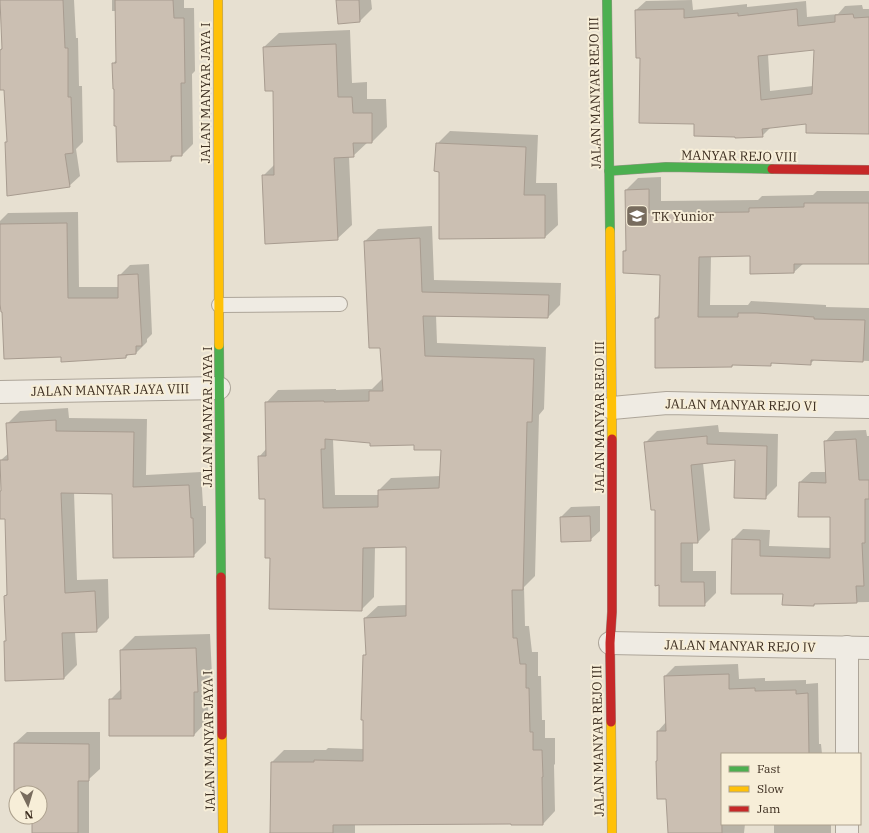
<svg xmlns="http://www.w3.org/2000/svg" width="869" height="833" viewBox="0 0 869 833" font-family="'IBM Plex Serif',serif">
<rect width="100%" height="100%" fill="#e7e0d1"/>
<g fill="#0003" fill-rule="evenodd">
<polygon points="1,0 74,0 76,38 78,38 79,86 82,86 83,142 76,149 80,176 69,186 6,143 8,141 5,89 0,89 0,50 3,47"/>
<polygon points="112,0 184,0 184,8 194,8 195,71 192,74 193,144 182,155 175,155 170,160 115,88 113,64 117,59 116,11 112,11"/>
<polygon points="337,0 371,0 372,9 360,21"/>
<path d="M692 0 693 10 747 4V7L806 1 807 17 838 14 845 6 862 5 863 9H869V133L807 123 771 127 762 136 695 123 641 57 636 10 646 1ZM815 49 813 86 770 91 768 54Z"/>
<polygon points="350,30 352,83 367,82 367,99 386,99 387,127 372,142 368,142 353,156 349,156 352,225 337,239 263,176 275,164 274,90 264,47 279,33"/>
<polygon points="450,131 538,135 536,183 557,183 558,225 545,237 440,171 437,144"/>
<polygon points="661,177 661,201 758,200 762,196 813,195 817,191 869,191 869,263 804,263 794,272 751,255 711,256 710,305 748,305 751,301 770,302 826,305 826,307 869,308 869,361 815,359 810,364 773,362 770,365 734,364 732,366 656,318 661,313 661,274 624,251 627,248 626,190 638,178"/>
<polygon points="78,212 79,287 119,287 119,276 130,265 149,264 152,334 147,339 147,342 136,353 129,354 126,357 62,356 2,303 0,303 0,221 8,213"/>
<path d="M432 226 434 280 561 283 560 305 548 317 436 315 437 343 546 347 544 409 539 415 535 576 524 587 525 626H529L532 652H538V676H541L542 720H545V738H555V764L554 765 555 811 543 824 512 823 355 824V833H269L271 831 272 762 284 750H326L328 748 364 749V656L367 653 365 618 378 606 407 605V546L375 547 374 597 361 610 271 557 266 498 259 457 267 448 266 403 278 390 336 389V390L372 389 383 378 381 347 365 241 378 229ZM333 439 371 442 415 444 442 449 441 476 391 478 379 490V495H335Z"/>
<polygon points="68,408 69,418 147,419 146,475 201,472 203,506 206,506 206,543 193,556 113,493 74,492 77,580 108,579 109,618 96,631 75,632 77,665 64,678 5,642 7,640 5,596 8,593 6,518 2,490 1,460 9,453 7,424 20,411"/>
<polygon points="718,425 719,432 778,434 777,486 765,498 736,459 703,463 710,530 698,542 693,542 693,571 716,571 716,593 704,605 660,605 656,509 645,443 657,431"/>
<polygon points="866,430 867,436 869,436 869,602 816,603 814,605 784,593 732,540 743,529 770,530 769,546 831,548 831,516 800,482 811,472 827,472 825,442 835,431"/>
<polygon points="600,506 600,531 590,540 561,517 571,507"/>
<polygon points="210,634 212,676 208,680 208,720 194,735 110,700 122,688 121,650 135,636"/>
<polygon points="738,664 739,679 765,678 765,681 806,680 806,684 818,683 819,744 821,744 822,754 722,754 722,824 745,824 744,833 669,833 667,798 658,798 657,761 658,731 666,722 665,676 675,666"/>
<polygon points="27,732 100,732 100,769 89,779 89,833 33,833 33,817 40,817 40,793 33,793 15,743"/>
<polygon points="774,824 817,824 831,825 831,833 774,833"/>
</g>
<g fill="#cbbfb2" stroke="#a89c90" fill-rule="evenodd">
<polygon points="0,0 63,0 65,48 68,48 68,97 71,97 73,153 65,154 70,187 7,196 5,142 7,142 4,90 0,90 0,50 2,49"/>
<polygon points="115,0 173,0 174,18 184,18 185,83 181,83 182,156 171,156 171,161 117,162 116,126 114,126 114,89 113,89 112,63 116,63"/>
<polygon points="336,0 359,0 360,22 338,24"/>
<path d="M684 9V18L738 13V16L797 9 798 26 835 22V15L853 14 854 18 869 17V134L806 133V124L762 129 763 137 735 138V137L694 136V124L639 123 640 58H636L635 10ZM814 50 812 94 761 100 758 56Z"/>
<polygon points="336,44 338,97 352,97 353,113 372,113 372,143 353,143 354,157 334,158 338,240 265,244 262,175 274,175 273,91 265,91 263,47"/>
<polygon points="436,143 526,147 524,195 545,195 545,238 439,239 439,172 434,171"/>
<polygon points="649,189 649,213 749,212 749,208 804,207 804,203 869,203 869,264 794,264 794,273 750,274 750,256 699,257 698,317 738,317 738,313 757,313 814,317 814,319 865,320 863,362 811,360 811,365 771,363 771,366 732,365 732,367 655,368 655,318 659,318 660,275 623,273 623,251 626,251 625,190"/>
<polygon points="67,223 68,298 118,298 118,275 138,274 142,346 136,346 136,354 126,355 126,358 61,362 61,357 4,359 2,312 1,312 0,304 0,224"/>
<path d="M420 238 422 292 549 295 548 318 423 316 425 356 534 359 532 422H527L523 590H512L513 638H517L520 664H526V688H529L530 732H533V750H542L543 777H542L543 825H511V824L333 825V833H270L271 762H314V760L363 761V720H361L363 655H366L364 618 406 616V547L363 548 362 611 269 609 270 558H265V499H259L258 456H266L265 402 324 401V402L369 401V391H383L380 348H369L364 241ZM325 439 370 443V446L414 445V450H441L439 488 378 490V507L323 508 321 449H325Z"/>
<polygon points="56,420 56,431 134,432 133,487 189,485 191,518 193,518 194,557 113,558 112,494 61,493 65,593 95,591 97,632 62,633 64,679 5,681 4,641 6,641 4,596 7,595 5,519 0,519 0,491 1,491 0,460 8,460 6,423"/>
<polygon points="707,436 707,444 767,446 766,499 734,498 735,460 691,465 698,543 681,543 681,582 704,582 705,606 659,606 659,585 655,586 655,510 651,510 644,442"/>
<polygon points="856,439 859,480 869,480 869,499 865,499 865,543 862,543 864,586 856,586 857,603 814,604 814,606 782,605 783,594 731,594 732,539 760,540 760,556 830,558 830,517 798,517 799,482 826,483 824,441"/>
<polygon points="590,516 591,541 561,542 560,517"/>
<polygon points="196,648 198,692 194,692 194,736 109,736 109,699 121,699 120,650"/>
<polygon points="729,674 729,689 755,688 755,691 796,690 796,694 808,693 809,754 721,754 722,833 668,833 666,799 657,799 656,761 657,761 657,731 666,731 664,676"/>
<polygon points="14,743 89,744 89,781 78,781 78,833 32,833 32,817 40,817 40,793 14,793"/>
</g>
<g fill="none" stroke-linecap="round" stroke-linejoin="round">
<g stroke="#ada599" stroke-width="16">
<polyline id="lane" points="219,305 340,304"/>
</g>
<g stroke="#ada599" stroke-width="24">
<g id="street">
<polyline points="0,392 219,388"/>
<polyline points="612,408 667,403 869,407"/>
<polyline points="610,643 869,648"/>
<polyline points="847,754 847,647"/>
<polyline points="847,833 847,824"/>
</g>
</g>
<g stroke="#9c958a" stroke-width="10">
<g id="fast">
<polyline points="607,0 610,231"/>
<polyline points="609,171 666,167 772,169"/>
<polyline points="219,345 221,577"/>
</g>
</g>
<g stroke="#9c958a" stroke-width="10">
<g id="slow">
<polyline points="218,0 219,345"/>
<polyline points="610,231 612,439"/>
<polyline points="611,722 612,833"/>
<polyline points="222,735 223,833"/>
</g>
</g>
<g stroke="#9c958a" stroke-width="10">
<g id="jam">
<polyline points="772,169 869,170"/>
<polyline points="221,577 222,735"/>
<polyline points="611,722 610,643 612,612 612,439"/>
</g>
</g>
<use href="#lane" stroke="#efebe3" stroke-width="14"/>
<use href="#street" stroke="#efebe3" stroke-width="22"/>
<use href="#fast" stroke="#4caf50" stroke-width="9"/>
<use href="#slow" stroke="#ffc107" stroke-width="9"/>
<use href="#jam" stroke="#c62828" stroke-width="9"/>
</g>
<defs>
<g id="school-square" transform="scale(1.15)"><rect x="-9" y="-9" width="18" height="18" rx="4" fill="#786c5e" stroke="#f7eed8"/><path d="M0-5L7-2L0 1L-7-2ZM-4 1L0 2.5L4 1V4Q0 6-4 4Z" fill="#fff"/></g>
</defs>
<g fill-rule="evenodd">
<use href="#school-square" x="637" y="216"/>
</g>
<g text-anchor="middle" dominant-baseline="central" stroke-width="4" stroke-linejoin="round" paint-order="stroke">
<g font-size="13" fill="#3d2e20" stroke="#f7eed8">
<text transform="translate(205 93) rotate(-90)">JALAN MANYAR JAYA I</text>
<text transform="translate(595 93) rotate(-91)">JALAN MANYAR REJO III</text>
<text transform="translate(739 156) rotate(1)">MANYAR REJO VIII</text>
<text transform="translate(110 390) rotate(-1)">JALAN MANYAR JAYA VIII</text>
<text transform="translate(741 405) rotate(1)">JALAN MANYAR REJO VI</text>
<text transform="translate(207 417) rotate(-90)">JALAN MANYAR JAYA I</text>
<text transform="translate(599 417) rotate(-90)">JALAN MANYAR REJO III</text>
<text transform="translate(740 646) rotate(1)">JALAN MANYAR REJO IV</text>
<text transform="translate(209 741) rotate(-91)">JALAN MANYAR JAYA I</text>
<text transform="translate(598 741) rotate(-91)">JALAN MANYAR REJO III</text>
</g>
<g font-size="13" fill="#3d2e20" stroke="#f7eed8" text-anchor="start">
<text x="652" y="216">TK Yunior</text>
</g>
</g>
<rect x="721" y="753" width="140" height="72" fill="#f7eed8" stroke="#ada18e"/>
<rect x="729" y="766" width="20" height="6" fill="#4caf50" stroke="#ada18e"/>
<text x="757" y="773" font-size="12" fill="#3d2e20">Fast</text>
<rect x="729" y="786" width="20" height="6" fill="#ffc107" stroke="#ada18e"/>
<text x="757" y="793" font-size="12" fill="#3d2e20">Slow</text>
<rect x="729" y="806" width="20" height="6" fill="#c62828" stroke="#ada18e"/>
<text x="757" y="813" font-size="12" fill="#3d2e20">Jam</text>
<g transform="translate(28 805) rotate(175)"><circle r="19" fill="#f7eed8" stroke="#ada18e"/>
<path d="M0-3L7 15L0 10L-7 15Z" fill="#786c5e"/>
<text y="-6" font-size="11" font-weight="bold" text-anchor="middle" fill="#3d2e20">N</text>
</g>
</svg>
